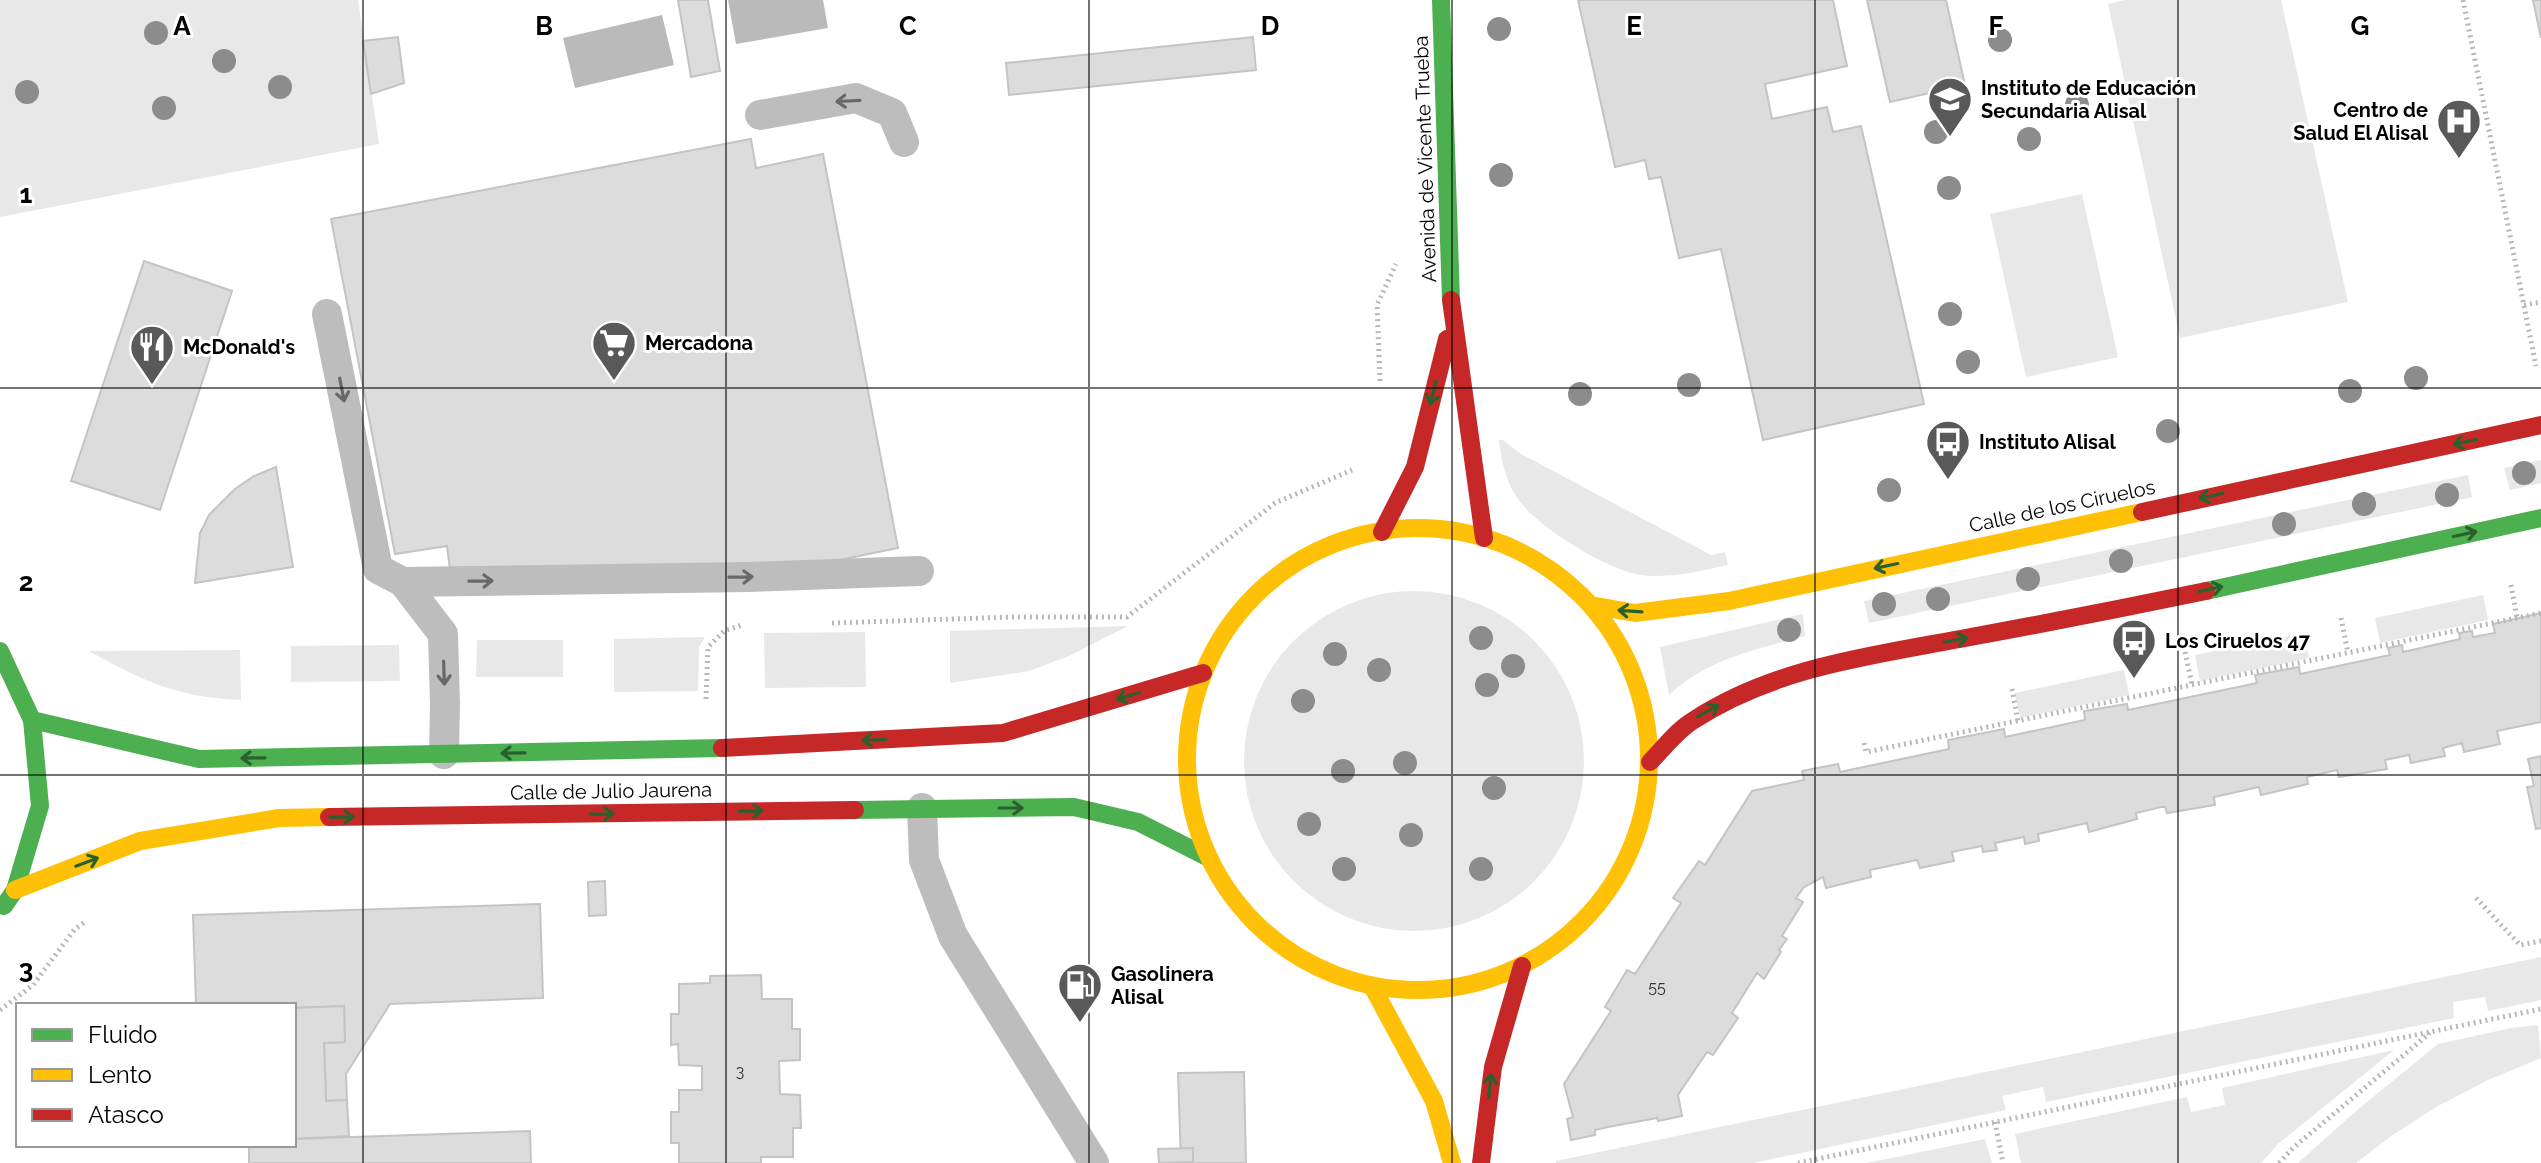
<svg xmlns="http://www.w3.org/2000/svg" width="2541" height="1163" viewBox="0 0 2541 1163" font-family="Raleway,sans-serif">
<rect width="100%" height="100%" fill="#fff"/>
<g fill="#e8e8e8">
<polygon points="0,0 358,0 379,144 0,217"/>
<polygon points="2125,0 2281,0 2348,302 2180,338 2108,4"/>
<polygon points="2082,194 2118,357 2026,377 1990,214"/>
<path d="M1499 440H1503L1521 454 1711 555 1725 552 1728 565C1701 571 1676 577 1648 576 1613 574 1543 531 1521 503 1507 486 1501 461 1499 440Z"/>
<polygon points="2541,460 2541,483 2510,490 2504,468"/>
<polygon points="2468,475 2472,497 1869,623 1864,601"/>
<circle cx="1414" cy="761" r="170"/>
<polygon points="2483,595 2488,620 2380,643 2375,618"/>
<path d="M1803 614 1805 636C1754 650 1709 658 1669 695L1660 647Z"/>
<polygon points="1128,626 1069,656 1029,671 950,683 950,631"/>
<polygon points="865,632 866,687 765,688 764,633"/>
<polygon points="2303,633 2309,658 2200,681 2195,655"/>
<polygon points="705,637 699,647 698,691 614,692 614,639"/>
<polygon points="477,640 563,640 563,677 476,677"/>
<polygon points="399,645 400,681 291,682 291,646"/>
<path d="M240 650 241 700C176 697 145 682 89 651Z"/>
<polygon points="2124,670 2129,695 2020,718 2015,693"/>
<polygon points="2541,957 2541,1000 2488,1011 2485,997 2453,1002 2454,1018 2046,1102 2043,1087 2002,1096 2006,1110 1753,1163 1556,1163 1556,1161"/>
<polygon points="2538,1025 2541,1058 2488,1080 2438,1106 2391,1136 2356,1163 2298,1163 2356,1111 2438,1044 2511,1028"/>
<polygon points="2394,1050 2278,1144 2261,1163 2021,1163 2015,1134 2187,1097 2191,1112 2225,1105 2222,1088"/>
<polygon points="1985,1139 1992,1163 1867,1163"/>
</g>
<g fill="#bababa">
<polygon points="728,0 823,0 828,28 736,44"/>
<polygon points="662,15 674,65 575,88 563,38"/>
</g>
<g fill="#dcdcdc" stroke="#c4c4c4" stroke-width="2">
<polygon points="678,0 708,0 720,71 691,77"/>
<polygon points="1578,0 1833,0 1847,66 1765,84 1772,119 1827,107 1833,132 1861,126 1924,404 1763,440 1721,249 1679,258 1661,177 1649,179 1645,160 1615,167"/>
<polygon points="1867,0 1946,0 1965,85 1890,102"/>
<polygon points="2533,0 2541,0 2541,38"/>
<polygon points="398,37 404,83 371,94 363,41"/>
<polygon points="1253,37 1256,70 1009,95 1006,63"/>
<polygon points="751,139 756,168 823,154 898,548 830,562 450,570 447,546 395,554 331,219"/>
<polygon points="144,261 232,291 160,510 71,481"/>
<polygon points="276,467 293,567 195,583 200,533 209,515 235,489 254,476"/>
<polygon points="2541,613 2541,722 2497,731 2500,744 2464,752 2462,743 2443,748 2445,756 2411,763 2409,755 2385,760 2387,769 2339,777 2337,770 2307,777 2308,784 2261,795 2259,787 2214,797 2215,805 2167,813 2165,807 2161,807 2136,813 2137,819 2089,832 2087,823 2038,834 2039,841 2025,844 2024,837 1995,843 1997,850 1983,852 1982,846 1952,852 1954,861 1920,868 1917,860 1870,870 1871,877 1826,888 1823,877 1804,887 1796,898 1803,902 1782,936 1787,939 1779,950 1781,952 1764,979 1757,973 1732,1013 1738,1018 1713,1055 1707,1052 1678,1095 1682,1116 1658,1121 1657,1118 1608,1127 1595,1130 1595,1135 1571,1140 1567,1119 1573,1117 1564,1084 1611,1011 1605,1007 1627,970 1635,974 1681,903 1673,898 1699,861 1705,865 1752,791 1804,780 1802,771 1838,764 1840,772 1949,749 1948,740 2004,729 2005,737 2085,720 2084,711 2127,704 2128,710 2257,683 2255,675 2299,667 2300,674 2390,655 2388,648 2402,645 2403,652 2460,639 2459,633 2472,631 2473,637 2495,633 2493,624"/>
<polygon points="2541,756 2541,828 2536,829 2527,787 2534,786 2528,759"/>
<polygon points="605,881 606,915 589,916 588,882"/>
<polygon points="540,904 543,998 390,1004 346,1074 347,1100 326,1101 324,1043 345,1042 344,1006 294,1008 294,1005 244,1004 196,1005 193,915"/>
<polygon points="761,975 762,999 792,999 792,1029 800,1029 800,1060 779,1061 780,1094 800,1095 801,1128 793,1128 793,1157 761,1157 761,1163 679,1163 679,1143 671,1143 671,1112 679,1112 679,1090 702,1090 702,1066 679,1065 678,1044 671,1045 671,1014 679,1014 679,984 710,983 710,976"/>
<polygon points="344,1006 345,1042 324,1043 326,1101 347,1100 349,1136 294,1139 294,1008"/>
<polygon points="1244,1072 1246,1163 1181,1163 1178,1073"/>
<polygon points="530,1131 531,1163 249,1163 249,1145 294,1145 294,1139"/>
<polygon points="1193,1148 1193,1162 1159,1163 1158,1149"/>
</g>
<g fill="none" stroke-linecap="round" stroke-linejoin="round">
<g stroke="#b8b8b8" stroke-width="5" stroke-dasharray="2 4" stroke-linecap="butt">
<polyline points="2463,0 2536,366"/>
<polyline points="2524,305 2541,302"/>
<polyline points="1380,381 1377,305 1396,264"/>
<polyline points="2511,585 2517,618"/>
<polyline points="2341,618 2348,653"/>
<polyline points="832,623 1013,617 1127,617 1275,503 1352,470"/>
<polyline points="2185,652 2192,685"/>
<polyline points="2012,689 2018,721"/>
<polyline points="706,699 708,647 724,631 742,625"/>
<polyline points="1864,743 1866,752 2541,613"/>
<polyline points="2476,898 2520,945 2541,941"/>
<polyline points="0,1010 33,985 75,929 86,921"/>
<polyline points="1995,1122 2003,1163"/>
<polyline points="1798,1163 2541,1009"/>
<polyline points="2279,1163 2293,1148 2430,1033"/>
</g>
<g stroke="#bdbdbd" stroke-width="30">
<polyline points="760,115 856,98 892,113 904,142"/>
<polyline points="327,314 378,569 403,582 443,634 445,704 444,754"/>
<polyline points="403,582 749,577 919,571"/>
<polyline points="922,808 924,860 953,936 1094,1163"/>
</g>
<g stroke="#4caf50" stroke-width="18">
<polyline points="1441,0 1451,300"/>
<polyline points="2206,591 2541,518"/>
<polyline points="0,651 32,720 40,806 15,890 4,906"/>
<polyline points="32,720 199,759 722,748"/>
<polyline points="855,810 1074,807 1138,822 1209,858"/>
</g>
<g stroke="#ffc107" stroke-width="18">
<circle cx="1418" cy="759" r="231"/>
<polyline points="1591,605 1635,613 1729,601 2142,512"/>
<polyline points="15,890 140,841 279,818 329,817"/>
<polyline points="1372,986 1434,1101 1452,1163"/>
</g>
<g stroke="#c62828" stroke-width="18">
<polyline points="1451,300 1484,538"/>
<polyline points="2142,512 2541,425"/>
<polyline points="1382,532 1415,467 1447,339"/>
<polyline points="722,748 1003,733 1203,673"/>
<path d="M1650 762C1664 748 1677 730 1694 720 1774 668 1869 656 1960 639 2042 624 2124 608 2206 591"/>
<polyline points="329,817 855,810"/>
<polyline points="1481,1163 1493,1067 1522,966"/>
</g>
</g>
<g fill="#8c8c8c">
<circle cx="1499" cy="29" r="12"/>
<circle cx="156" cy="33" r="12"/>
<circle cx="2000" cy="40" r="12"/>
<circle cx="224" cy="61" r="12"/>
<circle cx="280" cy="87" r="12"/>
<circle cx="27" cy="92" r="12"/>
<circle cx="2077" cy="105" r="12"/>
<circle cx="164" cy="108" r="12"/>
<circle cx="1936" cy="132" r="12"/>
<circle cx="2029" cy="139" r="12"/>
<circle cx="1501" cy="175" r="12"/>
<circle cx="1949" cy="188" r="12"/>
<circle cx="1950" cy="314" r="12"/>
<circle cx="1968" cy="362" r="12"/>
<circle cx="2416" cy="378" r="12"/>
<circle cx="1689" cy="385" r="12"/>
<circle cx="2350" cy="391" r="12"/>
<circle cx="1580" cy="394" r="12"/>
<circle cx="2168" cy="431" r="12"/>
<circle cx="2524" cy="473" r="12"/>
<circle cx="1889" cy="490" r="12"/>
<circle cx="2447" cy="495" r="12"/>
<circle cx="2364" cy="504" r="12"/>
<circle cx="2284" cy="524" r="12"/>
<circle cx="2121" cy="561" r="12"/>
<circle cx="2028" cy="579" r="12"/>
<circle cx="1938" cy="599" r="12"/>
<circle cx="1884" cy="604" r="12"/>
<circle cx="1789" cy="630" r="12"/>
<circle cx="1481" cy="638" r="12"/>
<circle cx="1335" cy="654" r="12"/>
<circle cx="1513" cy="666" r="12"/>
<circle cx="1379" cy="670" r="12"/>
<circle cx="1487" cy="685" r="12"/>
<circle cx="1303" cy="701" r="12"/>
<circle cx="1405" cy="763" r="12"/>
<circle cx="1343" cy="771" r="12"/>
<circle cx="1494" cy="788" r="12"/>
<circle cx="1309" cy="824" r="12"/>
<circle cx="1411" cy="835" r="12"/>
<circle cx="1344" cy="869" r="12"/>
<circle cx="1481" cy="869" r="12"/>
</g>
<defs><path id="oneway-shaft" d="M-6 0H5M1.5-3L5.5 0L1.5 3" fill="none" stroke-width="1.6" stroke-linecap="round" stroke-linejoin="round" transform="scale(2)"/></defs>
<g stroke="#686868">
<use href="#oneway-shaft" transform="translate(848 101) rotate(177)"/>
<use href="#oneway-shaft" transform="translate(342 390) rotate(79)"/>
<use href="#oneway-shaft" transform="translate(741 577) rotate(-1)"/>
<use href="#oneway-shaft" transform="translate(481 581) rotate(-1)"/>
<use href="#oneway-shaft" transform="translate(444 673) rotate(88)"/>
</g>
<g stroke="#2a602c">
<use href="#oneway-shaft" transform="translate(1433 393) rotate(104)"/>
<use href="#oneway-shaft" transform="translate(2465 442) rotate(168)"/>
<use href="#oneway-shaft" transform="translate(2211 496) rotate(168)"/>
<use href="#oneway-shaft" transform="translate(2465 534) rotate(-12)"/>
<use href="#oneway-shaft" transform="translate(1886 566) rotate(168)"/>
<use href="#oneway-shaft" transform="translate(2211 589) rotate(-12)"/>
<use href="#oneway-shaft" transform="translate(1630 611) rotate(-176)"/>
<use href="#oneway-shaft" transform="translate(1956 640) rotate(-11)"/>
<use href="#oneway-shaft" transform="translate(1128 696) rotate(163)"/>
<use href="#oneway-shaft" transform="translate(1708 711) rotate(-29)"/>
<use href="#oneway-shaft" transform="translate(874 740) rotate(177)"/>
<use href="#oneway-shaft" transform="translate(513 753) rotate(179)"/>
<use href="#oneway-shaft" transform="translate(253 758) rotate(179)"/>
<use href="#oneway-shaft" transform="translate(1011 808)"/>
<use href="#oneway-shaft" transform="translate(751 811) rotate(-1)"/>
<use href="#oneway-shaft" transform="translate(602 814) rotate(-1)"/>
<use href="#oneway-shaft" transform="translate(342 817) rotate(-1)"/>
<use href="#oneway-shaft" transform="translate(87 862) rotate(-21)"/>
<use href="#oneway-shaft" transform="translate(1490 1086) rotate(-83)"/>
</g>
<path fill="none" stroke="#000" stroke-width="2" stroke-opacity="0.55" d="M363 0V1163M726 0V1163M1089 0V1163M1452 0V1163M1815 0V1163M2178 0V1163M0 388H2541M0 775H2541"/>
<defs>
<g id="school-pin" transform="scale(2.3)"><path d="M0 17L-7.5 6A9.5 9.5 0 1 1 7.5 6Z" fill="#595959" stroke="#fff"/><path d="M0-5L7-2L0 1L-7-2ZM-4 1L0 2.5L4 1V4Q0 6-4 4Z" fill="#fff"/></g>
<g id="hospital-pin" transform="scale(2.3)"><path d="M0 17L-7.5 6A9.5 9.5 0 1 1 7.5 6Z" fill="#595959" stroke="#fff"/><path d="M-5-5h3v3.5h4V-5h3V5h-3V1.5h-4V5h-3Z" fill="#fff"/></g>
<g id="supermarket-pin" transform="scale(2.3)"><path d="M0 17L-7.5 6A9.5 9.5 0 1 1 7.5 6Z" fill="#595959" stroke="#fff"/><path d="M-6-5.5h2.5l.6 2H6L4.5 2H-2.5L-4.4-4H-6ZM-1.5 3.2a1.3 1.3 0 1 0 .1 0ZM3 3.2a1.3 1.3 0 1 0 .1 0Z" fill="#fff"/></g>
<g id="restaurant-pin" transform="scale(2.3)"><path d="M0 17L-7.5 6A9.5 9.5 0 1 1 7.5 6Z" fill="#595959" stroke="#fff"/><path d="M-5-6h1v4h1v-4h1v4h1v-4h1v5L-1.5 .5V6h-2V.5L-5-1ZM5-6V6H3V1.5H1.5Q1.5-4 5-6Z" fill="#fff"/></g>
<g id="bus-pin" transform="scale(2.3)"><path d="M0 17L-7.5 6A9.5 9.5 0 1 1 7.5 6Z" fill="#595959" stroke="#fff"/><path d="M-5-6H5V4H4V6H2V4H-2V6H-4V4H-5ZM-3.5-4V0h7V-4ZM-3.5 1.2v1.5H-2V1.2ZM2 1.2v1.5H3.5V1.2Z" fill="#fff"/></g>
<g id="fuel-pin" transform="scale(2.3)"><path d="M0 17L-7.5 6A9.5 9.5 0 1 1 7.5 6Z" fill="#595959" stroke="#fff"/><path d="M-5.5-6h7V0h2V4h1.3V-2.5L3-4.5l.8-.8L6-3V5H2.5V1h-1V6h-7ZM-4.2-4.7v3.2H.2V-4.7Z" fill="#fff"/></g>
</defs>
<g fill-rule="evenodd">
<use href="#school-pin" x="1950" y="99"/>
<use href="#hospital-pin" x="2459" y="121"/>
<use href="#supermarket-pin" x="614" y="343"/>
<use href="#restaurant-pin" x="152" y="347"/>
<use href="#bus-pin" x="1948" y="442"/>
<use href="#bus-pin" x="2134" y="641"/>
<use href="#fuel-pin" x="1080" y="985"/>
</g>
<g text-anchor="middle" dominant-baseline="central" stroke-width="6" stroke-linejoin="round" paint-order="stroke">
<g font-size="16" fill="#373737">
<text x="1657" y="987">55</text>
<text x="740" y="1071">3</text>
</g>
<g font-size="20" font-weight="bold" fill="#000" stroke="#fff" text-anchor="start">
<text x="1981" y="88">Instituto de Educación<tspan x="1981" dy="23">Secundaria Alisal</tspan></text>
<text x="2428" y="110" text-anchor="end">Centro de<tspan x="2428" dy="23">Salud El Alisal</tspan></text>
<text x="645" y="343">Mercadona</text>
<text x="183" y="347">McDonald's</text>
<text x="1979" y="442">Instituto Alisal</text>
<text x="2165" y="641">Los Ciruelos 47</text>
<text x="1111" y="974">Gasolinera<tspan x="1111" dy="23">Alisal</tspan></text>
</g>
<g font-size="20" fill="#000" stroke="#fff">
<text transform="translate(1425 159) rotate(-92)">Avenida de Vicente Trueba</text>
<text transform="translate(2062 506) rotate(-12)">Calle de los Ciruelos</text>
<text transform="translate(611 791) rotate(-1)">Calle de Julio Jaurena</text>
</g>
</g>
<g font-size="26" text-anchor="middle" font-weight="bold" fill="#000" stroke="#fff" stroke-width="6" stroke-linejoin="round" paint-order="stroke">
<text x="182" y="35">A</text>
<text x="544" y="35">B</text>
<text x="908" y="35">C</text>
<text x="1270" y="35">D</text>
<text x="1634" y="35">E</text>
<text x="1996" y="35">F</text>
<text x="2360" y="35">G</text>
<text x="26" y="203">1</text>
<text x="26" y="591">2</text>
<text x="26" y="978">3</text>
</g>
<rect x="16" y="1003" width="280" height="144" fill="#ffffff" stroke="#999999" stroke-width="2"/>
<rect x="32" y="1029" width="40" height="12" fill="#4caf50" stroke="#999999" stroke-width="2"/>
<text x="88" y="1043" font-size="24" fill="#000000">Fluido</text>
<rect x="32" y="1069" width="40" height="12" fill="#ffc107" stroke="#999999" stroke-width="2"/>
<text x="88" y="1083" font-size="24" fill="#000000">Lento</text>
<rect x="32" y="1109" width="40" height="12" fill="#c62828" stroke="#999999" stroke-width="2"/>
<text x="88" y="1123" font-size="24" fill="#000000">Atasco</text>
</svg>
